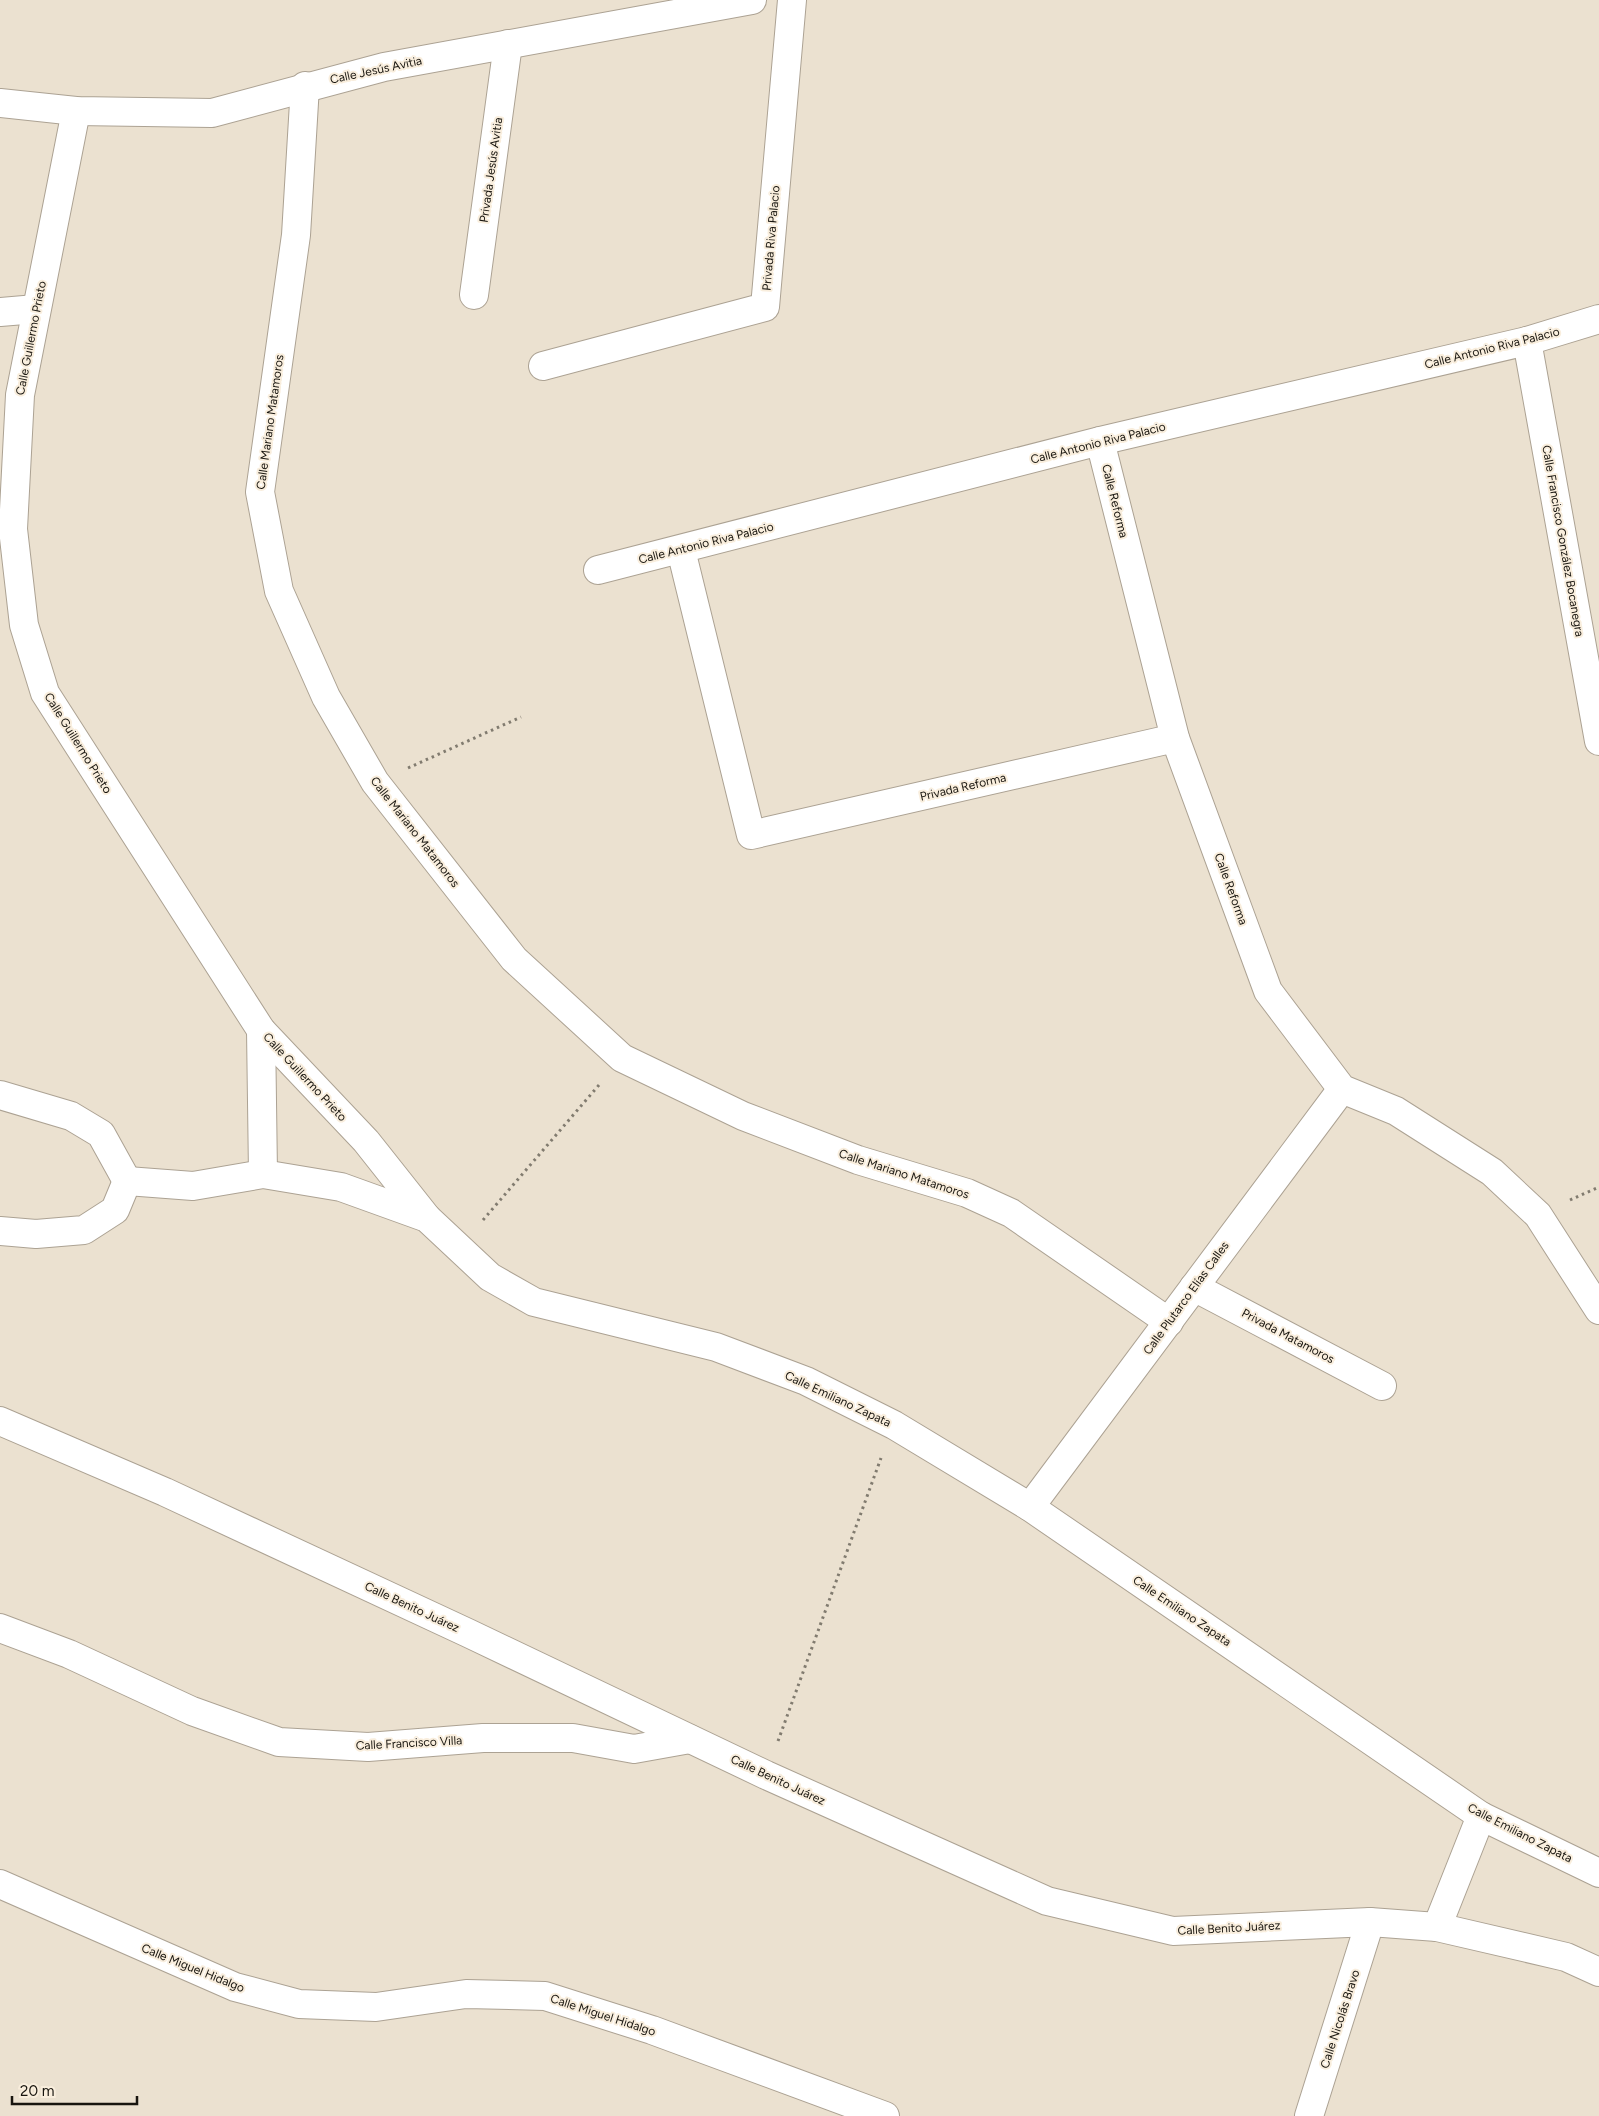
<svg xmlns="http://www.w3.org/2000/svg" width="1599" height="2116" viewBox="0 0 1599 2116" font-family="Figtree,sans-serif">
<rect width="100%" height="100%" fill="#ebe1d0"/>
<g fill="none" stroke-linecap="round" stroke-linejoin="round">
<g stroke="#aca293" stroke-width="30">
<g id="street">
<polyline points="305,86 296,235 260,492 279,591 326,697 375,782 514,959 622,1058 743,1116 858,1160 967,1193 1011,1213 1169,1322"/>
<polyline points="76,111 20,395 13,529 24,625 45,693 261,1030 366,1141 427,1218"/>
<polyline points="474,295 508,44"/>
<polyline points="0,312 36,309"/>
<polyline points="1527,341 1599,741"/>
<polyline points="543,366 765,307 792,0"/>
<polyline points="1100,441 1175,738 1268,991 1342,1089 1396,1111 1492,1172 1538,1215 1599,1310"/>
<polyline points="681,550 751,835 1175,738"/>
<polyline points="598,570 1100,441 1527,341 1599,319"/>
<polyline points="261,1030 263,1174"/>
<polyline points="0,1095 71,1116 101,1134 127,1181"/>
<polyline points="127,1181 193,1186 263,1174 341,1187 427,1218 490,1277 534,1302 716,1347 806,1381 894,1425 1030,1507 1481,1816 1599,1873"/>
<polyline points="0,1231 36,1234 84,1230 115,1210 127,1181"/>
<polyline points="1194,1287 1382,1386"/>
<polyline points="0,1421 165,1492 468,1633 766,1775 1047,1901 1173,1931 1370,1922 1437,1927 1566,1957 1599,1972"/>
<polyline points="1030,1507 1342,1089"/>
<polyline points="0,1628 69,1654 192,1711 279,1742 368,1747 483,1738 573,1738 634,1749 690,1739"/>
<polyline points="0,1884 235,1987 299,2004 376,2007 466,1994 545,1996 652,2030 885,2116"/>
<polyline points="1437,1927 1481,1816"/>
<polyline points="1309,2116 1370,1922"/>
</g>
</g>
<g stroke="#aca293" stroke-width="30">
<polyline id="secondary" points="0,103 76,111 212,113 384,67 752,0"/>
</g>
<g stroke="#817b6f" stroke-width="3" stroke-dasharray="2.5 4" stroke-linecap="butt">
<polyline points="408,768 521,717"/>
<polyline points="1570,1200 1599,1187"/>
<polyline points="483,1220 599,1085"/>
<polyline points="778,1741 881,1458"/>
</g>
<use href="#street" stroke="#fff" stroke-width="28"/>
<use href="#secondary" stroke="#fff" stroke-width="28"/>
</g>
<g text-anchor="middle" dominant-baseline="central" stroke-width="4" stroke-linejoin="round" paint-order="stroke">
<g font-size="12" fill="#18150f" stroke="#f9eedd">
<text transform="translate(376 70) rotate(-12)">Calle Jesús Avitia</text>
<text transform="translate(491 170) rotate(-82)">Privada Jesús Avitia</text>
<text transform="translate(771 238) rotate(-85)">Privada Riva Palacio</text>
<text transform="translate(31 338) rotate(-79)">Calle Guillermo Prieto</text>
<text transform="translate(1492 348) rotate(-14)">Calle Antonio Riva Palacio</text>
<text transform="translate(270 422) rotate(-82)">Calle Mariano Matamoros</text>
<text transform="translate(1098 443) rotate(-14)">Calle Antonio Riva Palacio</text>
<text transform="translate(1115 501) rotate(76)">Calle Reforma</text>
<text transform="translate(1563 541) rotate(80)">Calle Francisco González Bocanegra</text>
<text transform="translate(706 543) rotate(-14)">Calle Antonio Riva Palacio</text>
<text transform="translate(78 743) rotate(58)">Calle Guillermo Prieto</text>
<text transform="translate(963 787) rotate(-13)">Privada Reforma</text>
<text transform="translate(415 832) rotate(52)">Calle Mariano Matamoros</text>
<text transform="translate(1231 889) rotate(70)">Calle Reforma</text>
<text transform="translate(305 1077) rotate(47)">Calle Guillermo Prieto</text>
<text transform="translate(904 1174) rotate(18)">Calle Mariano Matamoros</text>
<text transform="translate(1186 1298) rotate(-54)">Calle Plutarco Elías Calles</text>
<text transform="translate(1288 1336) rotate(28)">Privada Matamoros</text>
<text transform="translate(838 1399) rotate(25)">Calle Emiliano Zapata</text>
<text transform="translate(412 1607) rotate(25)">Calle Benito Juárez</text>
<text transform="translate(1182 1611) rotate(34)">Calle Emiliano Zapata</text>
<text transform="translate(409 1743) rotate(-3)">Calle Francisco Villa</text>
<text transform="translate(778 1780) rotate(25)">Calle Benito Juárez</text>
<text transform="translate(1520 1833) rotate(27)">Calle Emiliano Zapata</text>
<text transform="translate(1229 1928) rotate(-3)">Calle Benito Juárez</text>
<text transform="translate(193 1968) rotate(22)">Calle Miguel Hidalgo</text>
<text transform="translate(603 2015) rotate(18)">Calle Miguel Hidalgo</text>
<text transform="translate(1340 2019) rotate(-72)">Calle Nicolás Bravo</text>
</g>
</g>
<path d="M12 2096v8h125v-8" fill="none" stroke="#18150f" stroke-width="2.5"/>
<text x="20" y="2096" font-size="15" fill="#18150f" stroke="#f9eedd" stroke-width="4" paint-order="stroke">20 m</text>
</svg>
